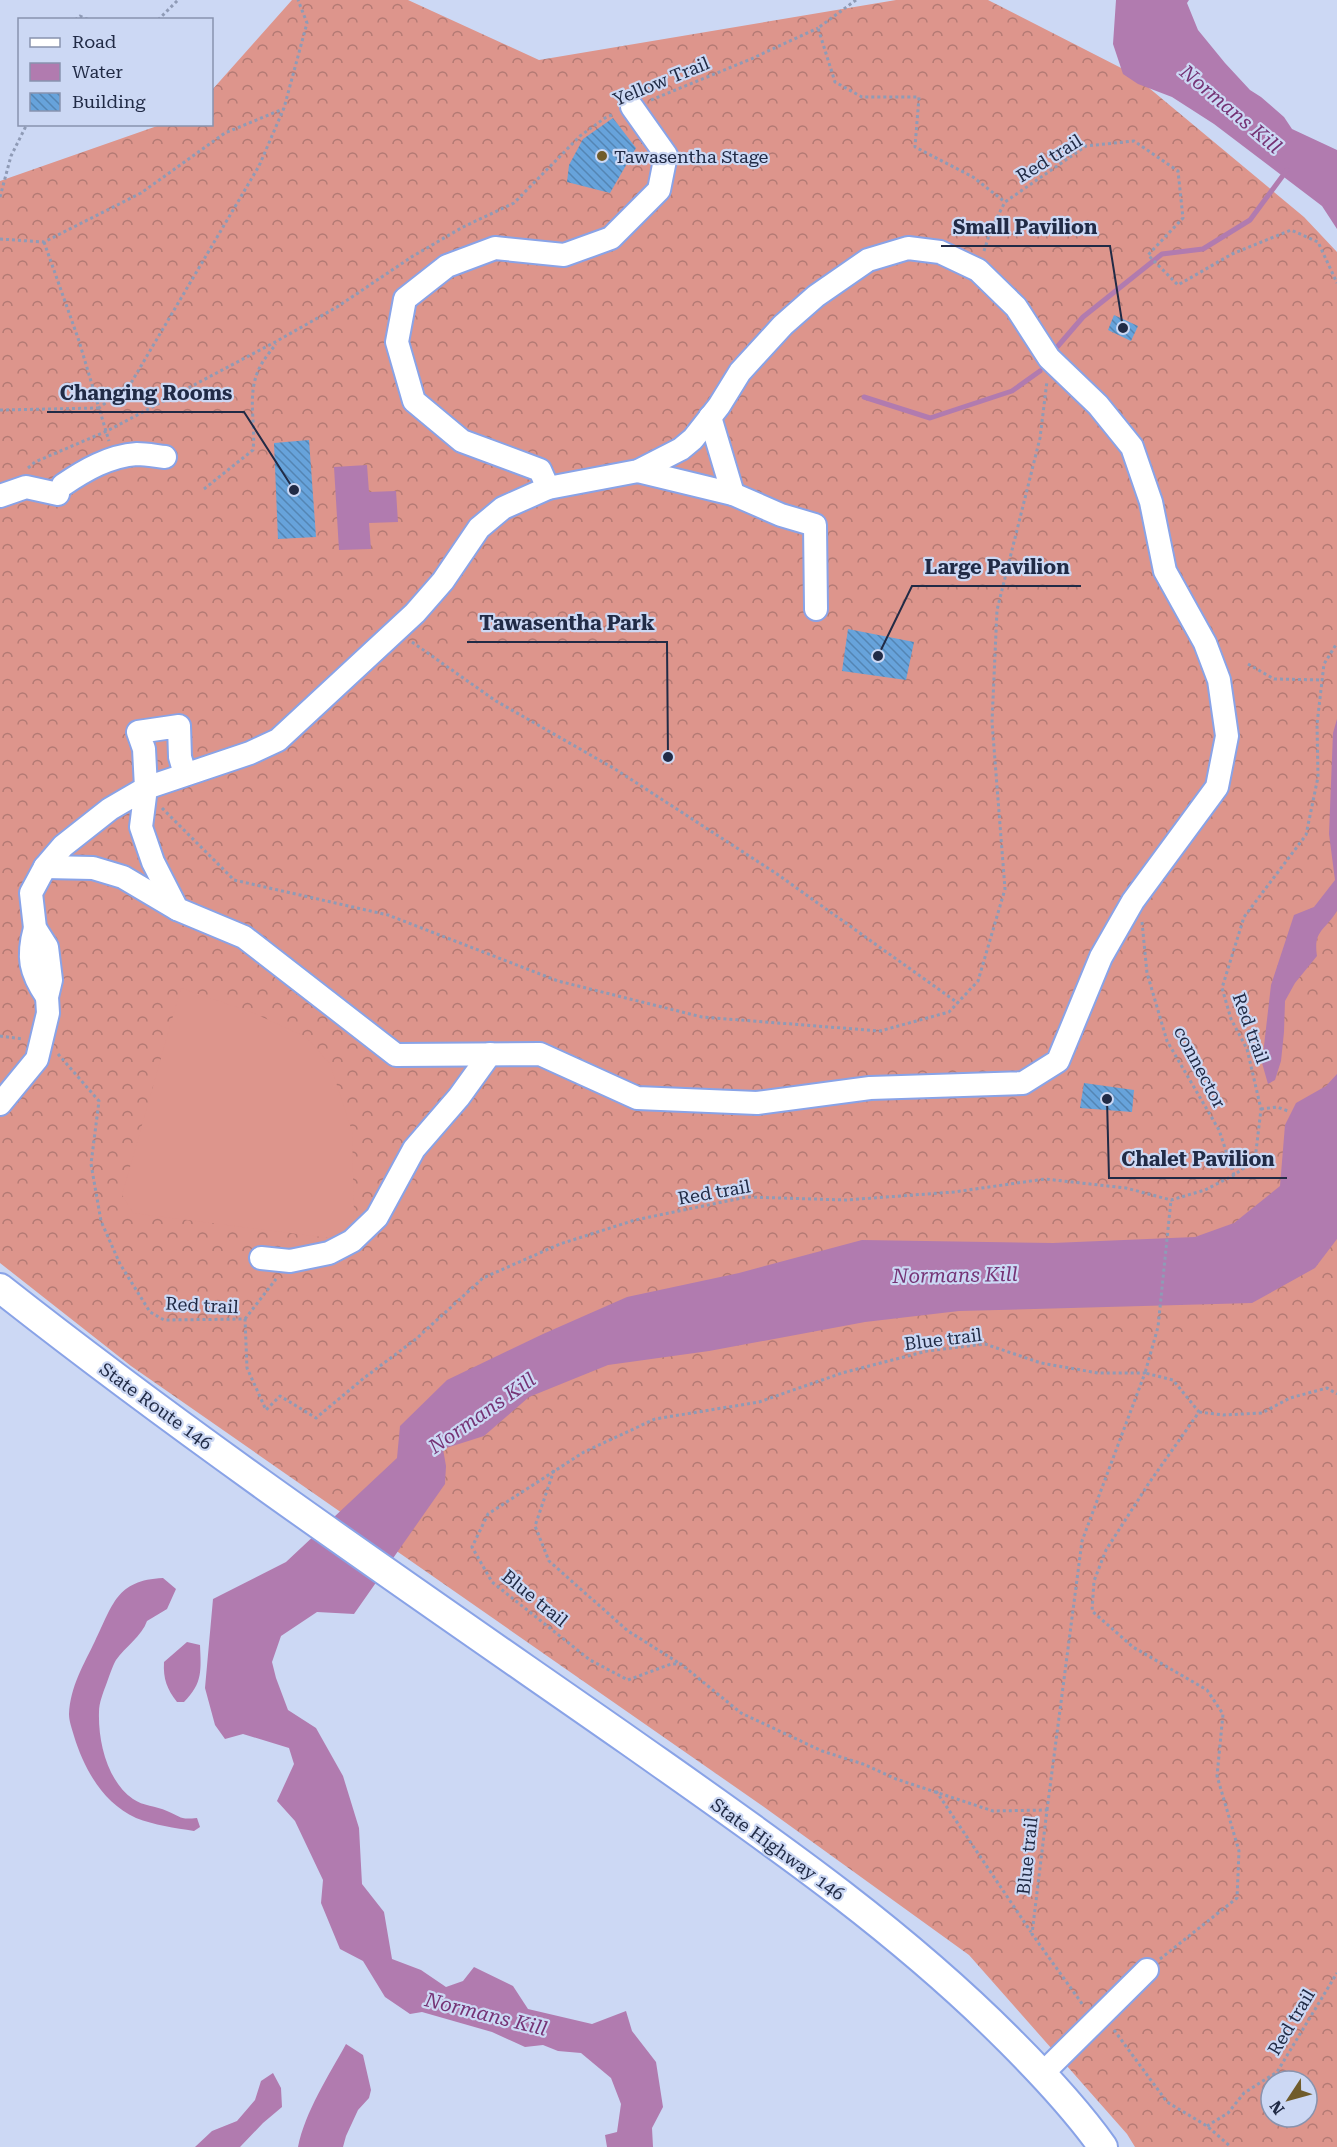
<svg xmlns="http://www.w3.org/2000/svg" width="1337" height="2147" viewBox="0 0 1337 2147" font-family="'Roboto Serif',serif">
<defs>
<pattern id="forest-crowns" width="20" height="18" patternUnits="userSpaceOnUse" patternTransform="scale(1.5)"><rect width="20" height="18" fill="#dd958c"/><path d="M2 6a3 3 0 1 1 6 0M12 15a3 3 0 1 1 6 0" fill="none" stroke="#b37a74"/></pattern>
<pattern id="building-back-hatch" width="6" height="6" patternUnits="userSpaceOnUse" patternTransform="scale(1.5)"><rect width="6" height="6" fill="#67a3db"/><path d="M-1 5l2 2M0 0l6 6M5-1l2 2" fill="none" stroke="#5485b3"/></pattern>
</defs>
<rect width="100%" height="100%" fill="#ccd8f4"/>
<path fill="url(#forest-crowns)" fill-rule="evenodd" d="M292 0H408L539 60 896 0H988L1131 73 1304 217 1337 252V2147H1135L1127 2134 969 1955 764 1807 131 1366 0 1263V181L160 125 212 124V90ZM1271 2081H1307V2117H1271Z"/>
<polygon fill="#dd958c" points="181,988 251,1012 306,1037 330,1064 352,1131 354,1215 345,1240 133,1213 122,1195"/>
<g fill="#b17baf">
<polygon points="1116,0 1189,0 1187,3 1198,30 1225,63 1250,90 1261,97 1284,117 1292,129 1337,150 1337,229 1322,206 1214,124 1172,97 1138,84 1123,74 1113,44"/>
<polygon points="367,465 369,492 396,491 398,522 369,523 371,549 339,550 334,467"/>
<path d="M1337 719V911C1325 931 1313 930 1317 956L1295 983 1285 1001 1284 1032 1281 1061 1275 1080 1268 1084 1262 1063 1271 985 1294 915 1314 907 1335 880 1329 834 1333 733Z"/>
<polygon points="1337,1074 1337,1239 1315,1268 1252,1303 959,1311 865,1322 709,1351 608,1365 529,1397 484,1436 443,1449 446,1466 445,1484 354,1614 317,1612 281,1636 272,1662 276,1678 288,1710 316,1728 343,1776 359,1828 362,1884 384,1912 392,1959 421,1970 446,1987 463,1981 474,1967 513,1986 528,2009 592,2024 626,2011 632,2031 656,2062 663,2107 652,2128 653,2147 607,2147 605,2135 617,2132 621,2104 611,2078 581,2053 558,2051 543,2045 525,2047 492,2032 422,2012 410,2014 385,1997 363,1961 340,1949 321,1903 323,1880 295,1821 277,1801 294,1764 289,1748 243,1734 225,1739 215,1725 205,1688 213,1599 286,1562 397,1458 400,1426 447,1380 543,1334 627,1297 739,1273 862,1240 1053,1243 1195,1237 1234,1223 1280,1186 1285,1125 1296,1103 1326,1086"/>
<path d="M163 1578 176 1589 167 1609 147 1621C142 1636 125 1647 116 1660 112 1667 109 1677 106 1685 103 1693 99 1703 99 1712 98 1741 107 1781 133 1799 143 1806 156 1806 167 1811 182 1817 179 1820 197 1818L200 1827 194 1831C175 1828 154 1825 136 1818 103 1803 84 1769 74 1736 72 1729 69 1721 69 1714 70 1687 84 1664 95 1641 113 1605 116 1580 163 1578Z"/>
<path d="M187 1642 200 1645C201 1670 203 1683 184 1702H177C167 1689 163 1679 164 1662Z"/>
<path d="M346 2044 363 2055 371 2090 369 2098 358 2110 346 2136 343 2147H298C305 2112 329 2075 346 2044Z"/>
<polygon points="273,2073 281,2088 282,2107 263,2123 240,2147 195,2147 212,2131 237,2121 255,2100 261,2081"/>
</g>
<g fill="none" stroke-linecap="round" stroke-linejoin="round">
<g stroke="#b17baf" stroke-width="5">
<polyline points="1058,346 1083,317 1162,254 1203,249 1250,220 1287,170"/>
<polyline points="864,397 930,418 1012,391 1040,371"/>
</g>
</g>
<g fill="url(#building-back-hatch)">
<polygon points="613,118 636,148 610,193 567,182 569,165 583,139"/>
<polygon points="1114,315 1138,326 1131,341 1108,330"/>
<polygon points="309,440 316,537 278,539 274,443"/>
<polygon points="848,629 914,642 906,680 842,671"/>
<polygon points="1084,1083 1134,1090 1132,1112 1080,1108"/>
</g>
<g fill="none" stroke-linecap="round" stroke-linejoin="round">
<g stroke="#89a3e7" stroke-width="26">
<g id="minor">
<polyline points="710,417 733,494"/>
<polyline points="638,471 733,494 781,515 815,525 816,609"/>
<path d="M63 485C85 470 109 456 137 454 146 454 156 456 165 457"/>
<polyline points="548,488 540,470 462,441 414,401 397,342 405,299 447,266 495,248 564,255 611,238 659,190 666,155 632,107"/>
<polyline points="0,496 26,487 58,494"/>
<polyline points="45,867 93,868 123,877 177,909"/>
<path d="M35 928C27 957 30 972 47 997"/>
<polyline points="0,1104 37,1059 48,1013 47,997 51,980 47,947 35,928 31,893 45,867 63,846 110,809 146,788 250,753 278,740 415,613 443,581 479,528 503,508 548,488 638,471 681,449 693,439 719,406 740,372 783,325 816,296 868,260 908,248 940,252 978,270 1016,307 1049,358 1098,405 1132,447 1151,502 1165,571 1205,643 1219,680 1227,736 1217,787 1133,901 1101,957 1058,1061 1023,1083 870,1088 757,1103 637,1098 540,1054 396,1055 244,937 177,909 153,862 141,827 146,788 144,749 138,732 179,726 180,757 185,774"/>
<polyline points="261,1258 290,1261 329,1253 352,1241 377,1217 414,1149 459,1097 490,1054"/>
<polyline points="1043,2073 1147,1970"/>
</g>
</g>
<g stroke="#89a3e7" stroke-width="32">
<path id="major" d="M0 1288C203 1448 417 1593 629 1741 761 1834 896 1926 1010 2041 1043 2074 1076 2109 1103 2147"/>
</g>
<g stroke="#8f9bb6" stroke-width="3" stroke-dasharray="3 3" stroke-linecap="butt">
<polyline points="856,0 818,28 835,82 862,97 919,97 915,147 973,177 1005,202"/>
<polyline points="75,20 80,16 89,20"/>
<polyline points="158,20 178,0"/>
<polyline points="651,100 751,59 818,28"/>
<polyline points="0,197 11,156 27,124"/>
<polyline points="0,239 44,242 141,193 225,133 283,109"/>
<polyline points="44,242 79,341 99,408 131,383 259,166 284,108 307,23 298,0"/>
<polyline points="984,251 991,229 1005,202 1086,146 1134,141 1178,171 1183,218 1148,255 1178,285 1232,254 1291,230 1318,242 1337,283"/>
<polyline points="0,410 99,408 109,441"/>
<polyline points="28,468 35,462 107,431 277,341 337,307 413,256 463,227 514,203 580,136 605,118 614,114"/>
<path d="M204 489 253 450C256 424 247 397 258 371 262 361 270 352 276 344"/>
<polyline points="412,642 496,701 615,769 777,874 958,1003"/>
<polyline points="1248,664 1274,679 1323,680"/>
<polyline points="162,808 234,880 388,915 558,981 702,1017 880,1031 949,1012 978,981 1005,889 992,722 997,610 1040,438 1047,381"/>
<polyline points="1142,922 1147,973 1167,1041 1219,1130 1234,1175"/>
<polyline points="0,1036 23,1039"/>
<polyline points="58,1054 99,1101 91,1164 101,1221 120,1264 150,1312 164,1320 245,1319 247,1368 266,1410 280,1396 316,1418 364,1378 416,1339 483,1278 560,1244 635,1220 747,1197 846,1200 954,1192 1045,1179 1126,1188 1171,1200 1205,1190 1234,1175 1255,1160 1261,1109 1247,1049 1231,1019 1222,988 1244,917 1306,835 1318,777 1317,724 1324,664 1337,643"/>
<polyline points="1261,1109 1277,1107 1288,1111"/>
<polyline points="245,1319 276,1279"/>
<polyline points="1199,1412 1223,1415 1262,1413 1290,1398 1327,1388 1337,1394"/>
<polyline points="554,1470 535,1526 549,1561 628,1631 679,1663"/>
<polyline points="936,1791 1031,1932"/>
<polyline points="1047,1810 1082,1541 1145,1373 1098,1373 1041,1363 985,1344 927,1351 842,1373 759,1402 655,1419 584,1452 488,1514 472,1547 492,1582 590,1660 628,1680 671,1664 681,1664 741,1713 822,1751 863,1764 896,1779 993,1811 1047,1810 1032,1934 1083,2005"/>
<polyline points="1160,1959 1237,1898 1239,1851 1217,1776 1223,1714 1207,1690 1133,1647 1092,1611 1094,1581 1106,1550 1149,1483 1199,1412 1173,1380 1145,1373 1158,1327 1171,1200"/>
<polyline points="1114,2030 1167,2102 1207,2126 1231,2147"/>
<polyline points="1207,2126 1228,2113 1244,2093 1277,2072 1337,1973"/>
</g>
<use href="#minor" stroke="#fff" stroke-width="22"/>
<use href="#major" stroke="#fff" stroke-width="28"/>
</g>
<circle fill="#705c2b" stroke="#ccd8f4" stroke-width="2" cx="602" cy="156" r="6"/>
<g text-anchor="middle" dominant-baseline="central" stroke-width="4.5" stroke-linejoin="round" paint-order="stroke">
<g font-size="18" fill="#212b46" stroke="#ccd8f4">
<text transform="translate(661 81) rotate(-22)">Yellow Trail</text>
<text transform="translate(1049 158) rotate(-32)">Red trail</text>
<text transform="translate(1251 1028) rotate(70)">Red trail</text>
<text transform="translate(1200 1067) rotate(62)">connector</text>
<text transform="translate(714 1192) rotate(-10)">Red trail</text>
<text transform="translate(202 1305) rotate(3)">Red trail</text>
<text transform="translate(943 1339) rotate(-7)">Blue trail</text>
<text transform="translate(156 1406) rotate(36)">State Route 146</text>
<text transform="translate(535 1598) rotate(39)">Blue trail</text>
<text transform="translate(778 1849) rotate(36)">State Highway 146</text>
<text transform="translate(1027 1856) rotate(-84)">Blue trail</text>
<text transform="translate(1291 2022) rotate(-59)">Red trail</text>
</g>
<g font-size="18" fill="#212b46" stroke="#ccd8f4" text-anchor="start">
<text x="614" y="156">Tawasentha Stage</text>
</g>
<g font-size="20" font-style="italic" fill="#753375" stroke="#ccd8f4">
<text transform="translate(1231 109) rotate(40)">Normans Kill</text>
<text transform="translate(955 1275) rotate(-1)">Normans Kill</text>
<text transform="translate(482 1413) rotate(-35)">Normans Kill</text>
<text transform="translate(486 2014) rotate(14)">Normans Kill</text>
</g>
</g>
<path fill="none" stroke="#212b46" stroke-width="2" d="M1123 328L1110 246H941M294 490L244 412H47M878 656L912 586H1081M668 757L667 642H467M1107 1099L1109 1178H1287"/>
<g fill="#212b46" stroke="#ccd8f4" stroke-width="2">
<circle cx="1123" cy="328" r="6"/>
<circle cx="294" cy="490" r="6"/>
<circle cx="878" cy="656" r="6"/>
<circle cx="668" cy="757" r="6"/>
<circle cx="1107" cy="1099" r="6"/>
</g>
<g font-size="20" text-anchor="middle" font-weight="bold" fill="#212b46" stroke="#ccd8f4" stroke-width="4.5" stroke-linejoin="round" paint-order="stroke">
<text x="1025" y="234">Small Pavilion</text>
<text x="146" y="400">Changing Rooms</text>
<text x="997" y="574">Large Pavilion</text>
<text x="567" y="630">Tawasentha Park</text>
<text x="1198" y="1166">Chalet Pavilion</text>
</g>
<rect x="18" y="18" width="195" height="108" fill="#ccd8f4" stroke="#8893ae" stroke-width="1.5"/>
<rect x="30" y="38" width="30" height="9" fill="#ffffff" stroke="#8893ae" stroke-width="1.5"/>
<text x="72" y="48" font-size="18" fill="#212b46">Road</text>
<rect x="30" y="63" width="30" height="18" fill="#b17baf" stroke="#8893ae" stroke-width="1.5"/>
<text x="72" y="78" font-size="18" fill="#212b46">Water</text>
<rect x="30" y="93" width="30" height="18" fill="url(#building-back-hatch)" stroke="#8893ae" stroke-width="1.5"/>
<text x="72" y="108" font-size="18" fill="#212b46">Building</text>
<g transform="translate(1289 2099) rotate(234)"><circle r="28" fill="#ccd8f4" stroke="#8893ae" stroke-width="1.5"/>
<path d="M0-4.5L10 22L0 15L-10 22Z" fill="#705c2b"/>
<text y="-9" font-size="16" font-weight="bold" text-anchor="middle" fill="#212b46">N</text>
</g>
</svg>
